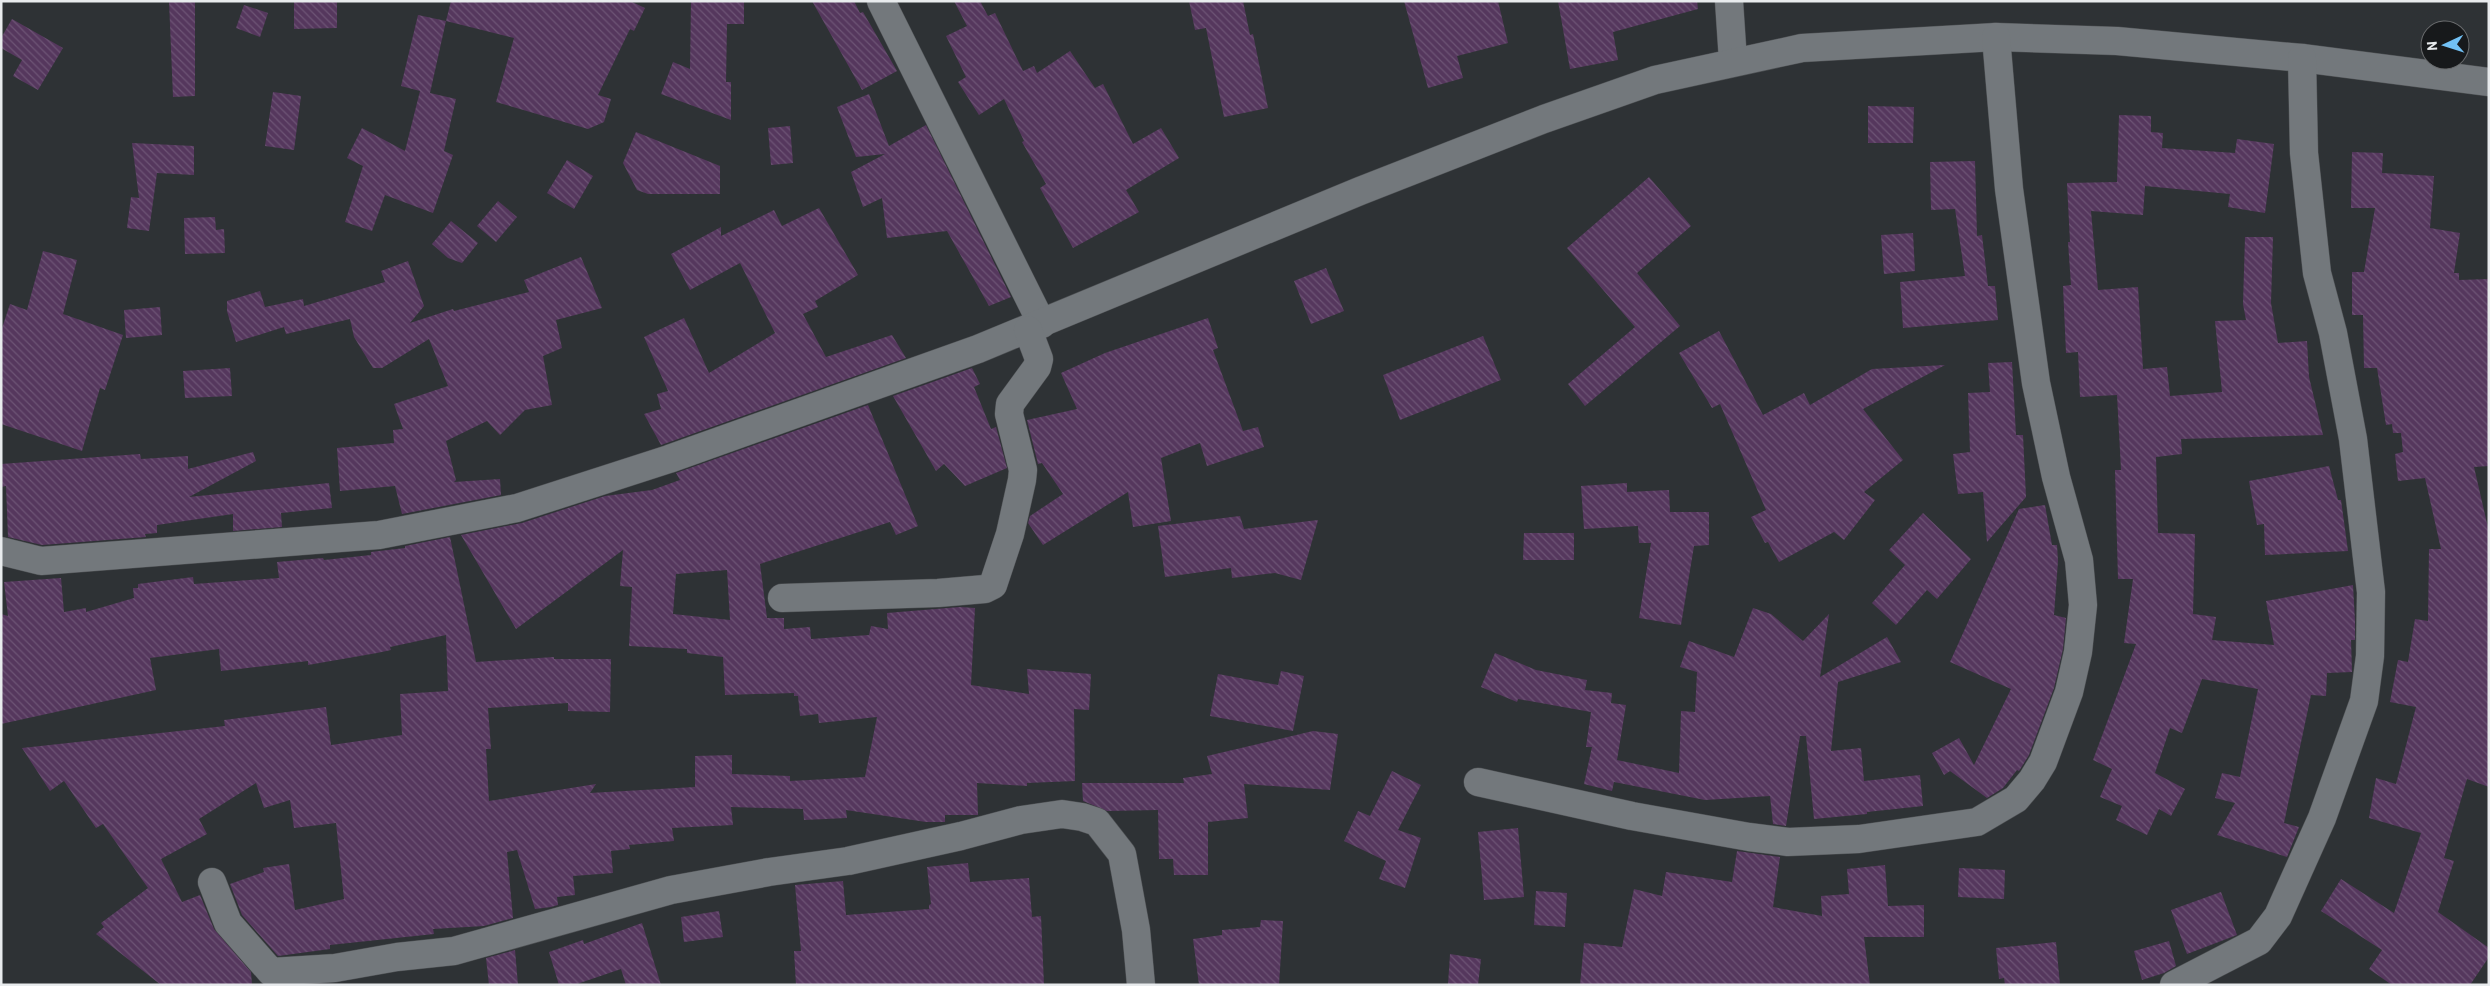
<svg xmlns="http://www.w3.org/2000/svg" width="2490" height="986" viewBox="0 0 2490 986" font-family="Barlow,sans-serif">
<defs>
<pattern id="building-back-hatch" width="6" height="6" patternUnits="userSpaceOnUse" patternTransform="scale(1.25)"><rect width="6" height="6" fill="#55375d"/><path d="M-1 5l2 2M0 0l6 6M5-1l2 2" fill="none" stroke="#6d5475"/></pattern>
</defs>
<rect width="100%" height="100%" fill="#2e3235"/>
<g fill="url(#building-back-hatch)" fill-rule="evenodd">
<polygon points="169,1 195,1 195,96 173,97"/>
<polygon points="294,1 337,1 337,28 294,29"/>
<polygon points="451,1 630,1 645,8 634,31 630,29 598,95 611,99 604,122 588,129 496,102 514,38 446,21"/>
<polygon points="691,1 744,1 744,24 727,24 726,82 731,82 731,120 661,94 673,62 690,69"/>
<polygon points="812,1 854,1 860,13 863,12 897,71 862,90"/>
<polygon points="954,1 980,1 988,16 995,13 1023,71 1034,66 1037,73 1070,51 1095,88 1103,84 1133,144 1161,128 1179,158 1126,190 1139,212 1073,248 1040,188 1046,184 1022,142 1024,141 1004,99 979,115 958,82 966,77 946,36 967,26"/>
<polygon points="1189,1 1243,1 1250,35 1253,34 1268,108 1224,117 1206,28 1195,30"/>
<polygon points="1404,1 1498,1 1508,43 1457,56 1463,78 1428,88"/>
<polygon points="1558,1 1697,1 1698,9 1613,32 1618,60 1570,69"/>
<polygon points="244,5 268,13 260,37 236,28"/>
<polygon points="418,15 446,21 430,93 456,99 444,151 453,155 433,213 385,195 372,231 345,222 363,166 347,158 362,128 405,151 420,91 401,86"/>
<polygon points="12,19 63,48 38,90 13,76 22,60 1,48 1,38"/>
<polygon points="273,92 301,96 294,150 265,146"/>
<polygon points="869,94 889,146 926,125 1011,297 989,306 947,231 887,238 882,198 863,207 851,172 885,154 856,157 837,107"/>
<polygon points="1868,106 1914,107 1913,143 1868,143"/>
<polygon points="2119,115 2151,116 2151,132 2163,133 2162,148 2235,153 2237,139 2274,144 2265,213 2228,207 2230,194 2145,186 2143,215 2091,211 2098,290 2138,287 2143,369 2167,367 2170,396 2222,392 2215,321 2246,320 2243,304 2245,237 2273,237 2271,303 2278,343 2307,341 2309,377 2323,435 2181,439 2182,454 2156,457 2158,533 2195,534 2193,614 2216,617 2212,640 2274,645 2266,601 2353,585 2355,621 2355,640 2351,640 2352,672 2327,673 2326,696 2311,695 2284,823 2299,827 2287,857 2217,835 2235,803 2215,798 2222,773 2240,777 2258,689 2202,679 2182,733 2170,728 2155,773 2185,789 2171,816 2159,809 2147,835 2116,820 2122,806 2100,797 2112,769 2093,760 2136,644 2124,643 2133,579 2118,579 2115,470 2121,470 2117,395 2080,397 2078,352 2066,353 2063,286 2071,285 2068,242 2070,242 2067,183 2117,182"/>
<polygon points="790,126 793,163 771,165 768,128"/>
<polygon points="636,132 720,166 720,194 648,194 637,190 623,163"/>
<polygon points="132,143 194,146 194,175 157,173 149,231 127,228 131,197 139,198"/>
<polygon points="2352,152 2383,153 2382,173 2434,176 2430,228 2460,233 2454,273 2459,273 2459,280 2489,279 2489,466 2474,467 2489,532 2489,787 2467,779 2444,858 2454,861 2438,912 2489,948 2489,957 2470,985 2392,985 2369,969 2382,950 2321,911 2341,879 2394,913 2421,833 2369,818 2376,778 2396,784 2416,707 2390,702 2398,660 2408,662 2415,619 2428,621 2429,549 2441,549 2425,478 2398,481 2395,454 2403,452 2401,433 2393,433 2392,424 2386,425 2377,368 2364,368 2363,315 2352,315 2352,272 2364,272 2375,208 2351,208"/>
<polygon points="567,160 593,176 574,209 547,193"/>
<polygon points="1975,161 1977,236 1982,235 1988,286 1995,286 1998,320 1903,328 1900,282 1965,276 1955,209 1931,210 1930,162"/>
<polygon points="1649,177 1691,226 1637,273 1680,326 1585,406 1568,384 1635,327 1567,248"/>
<polygon points="498,201 517,217 496,242 477,226"/>
<polygon points="819,208 858,275 815,301 818,307 803,314 826,357 892,335 906,358 661,445 644,414 661,409 657,394 668,391 644,337 684,318 709,373 775,333 740,263 690,290 671,254 721,227 721,236 774,210 782,226"/>
<polygon points="215,217 216,230 224,229 225,253 185,254 184,218"/>
<polygon points="451,221 478,243 462,263 448,258 432,244"/>
<polygon points="1913,233 1915,271 1884,274 1881,235"/>
<polygon points="43,251 77,260 63,314 123,335 105,390 100,388 82,451 1,424 1,331 10,304 27,310"/>
<polygon points="581,257 602,308 556,320 562,348 543,356 552,405 525,410 500,435 487,421 446,441 456,480 454,482 500,479 501,495 402,514 395,486 340,491 337,448 394,443 393,430 403,429 394,404 448,386 429,339 382,368 373,368 354,337 350,319 286,334 284,327 236,342 227,311 227,301 260,291 265,307 303,299 304,306 385,282 381,271 408,261 424,306 410,323 453,309 454,311 529,292 524,280"/>
<polygon points="1326,268 1344,311 1311,324 1294,281"/>
<polygon points="160,307 162,335 126,338 124,310"/>
<polygon points="1208,318 1218,348 1213,350 1243,431 1258,427 1264,447 1207,466 1200,443 1161,458 1171,521 1133,527 1128,492 1043,545 1028,523 1030,516 1063,494 1042,463 1038,464 1027,420 1077,409 1061,373 1105,353"/>
<polygon points="1719,331 1763,415 1804,393 1810,405 1872,369 1945,365 1863,409 1903,460 1864,492 1875,500 1844,540 1834,532 1779,562 1768,542 1765,543 1751,517 1766,510 1720,404 1712,408 1679,353"/>
<polygon points="1483,336 1501,380 1400,420 1383,375"/>
<polygon points="2012,362 2016,435 2023,435 2026,497 1987,542 1983,492 1958,494 1953,454 1970,452 1968,393 1990,392 1988,363"/>
<polygon points="230,368 232,396 185,398 183,371"/>
<polygon points="972,368 980,384 974,387 991,429 996,427 1007,468 965,486 944,464 936,471 893,396"/>
<path d="M868 405 918 526 896 535 890 522 760 564 767 618H784V629L810 627 811 639 869 635 871 626 888 629 887 613 960 607 975 608 971 685 1029 694 1027 669 1091 674 1089 710 1074 709 1075 781 1027 783V786L977 783 978 815H945V822H926L846 810 847 818 804 820 803 809 731 807 733 825 672 828 674 841 629 845 630 849 611 851 613 873 573 876 575 895 557 897 558 905 551 907 535 909 517 850 507 852 513 918 484 926 433 929 434 934 330 945V949L278 956 242 915 230 884 264 872 263 868 289 864 295 910 344 899 336 823 294 828 290 800 264 808 256 783 199 819 207 834 161 859 182 902 200 895 214 929 251 972 252 985H161L96 934 104 927 101 923 148 888 103 824 96 828 64 781 50 791 22 748 225 726 224 720 326 707 331 745 402 735 400 694 448 691 446 635 390 647 391 650 377 653 308 665V661L221 671 219 649 150 658 156 690 1 724V614L8 616 4 582 61 578 64 612 86 608V612L134 598 133 588H138V584L193 577 194 584 279 578 277 562 323 558 324 560 371 555V552L405 548V546L450 537 476 662 554 657V659H611L610 712 568 711V703L488 708 491 749H486L489 801 596 784 590 793 695 787V756L732 755V774L790 776V781L865 777 877 717 819 723 818 714 800 716 798 696H794V693L725 695 723 657 687 653V649L629 646 632 587 620 586 623 550 516 629 461 535 522 523 605 496 652 490 680 480 676 473ZM727 570 730 620 673 614 676 574Z"/>
<polygon points="253,452 256,461 189,497 329,483 332,508 281,513 282,527 233,531 233,514 157,525 157,533 145,534 146,537 42,545 8,537 6,486 1,487 1,464 140,454 141,459 188,456 188,469"/>
<polygon points="2329,466 2338,500 2341,500 2348,551 2265,555 2264,524 2257,525 2249,481"/>
<polygon points="1627,483 1627,492 1669,490 1670,512 1709,512 1709,545 1694,546 1681,625 1639,618 1651,543 1639,543 1638,526 1584,529 1581,486"/>
<polygon points="2045,505 2052,545 2057,545 2058,561 2054,615 2066,618 2063,649 2054,688 2029,755 2019,771 2017,770 2003,788 1987,798 1950,771 1944,775 1932,753 1959,738 1974,765 2011,689 1950,662 2019,509"/>
<polygon points="1923,513 1971,559 1937,599 1927,590 1896,625 1872,603 1905,565 1889,550"/>
<polygon points="1240,516 1244,529 1318,520 1301,580 1275,573 1232,578 1231,568 1165,577 1158,526"/>
<polygon points="1524,533 1574,533 1574,560 1523,560"/>
<polygon points="1753,608 1771,614 1803,641 1829,614 1820,677 1887,637 1901,662 1838,682 1831,751 1861,748 1864,781 1920,775 1923,806 1867,812 1867,814 1814,819 1806,736 1800,736 1786,826 1773,824 1770,796 1705,800 1614,782 1612,791 1584,784 1592,747 1586,747 1591,712 1518,699 1517,702 1481,687 1495,653 1536,670 1587,680 1585,690 1612,693 1611,703 1626,705 1617,760 1679,773 1681,711 1695,712 1697,672 1680,667 1689,641 1734,657"/>
<polygon points="1281,671 1304,676 1293,731 1210,716 1218,674 1278,685"/>
<polygon points="1313,731 1338,734 1330,790 1244,784 1248,818 1208,822 1208,875 1174,875 1173,859 1159,859 1158,810 1107,811 1083,801 1082,783 1184,783 1183,778 1212,774 1207,756"/>
<polygon points="1392,771 1421,785 1398,830 1421,838 1405,888 1379,879 1386,861 1344,841 1358,811 1370,816"/>
<polygon points="1518,828 1524,897 1484,900 1478,832"/>
<polygon points="1737,851 1780,857 1773,907 1822,916 1821,896 1849,894 1847,869 1885,865 1888,906 1924,905 1924,937 1864,937 1870,985 1580,985 1584,943 1622,947 1634,889 1662,896 1666,872 1732,882"/>
<polygon points="968,863 970,882 1029,878 1032,917 1041,916 1044,985 796,985 794,951 801,951 795,885 843,881 846,915 929,909 929,905 931,904 927,867"/>
<polygon points="1959,868 2005,870 2004,899 1958,897"/>
<polygon points="1536,891 1567,893 1565,927 1534,925"/>
<polygon points="2221,892 2237,935 2187,954 2171,910"/>
<polygon points="719,911 723,937 684,942 681,917"/>
<polygon points="1261,920 1283,921 1279,985 1199,985 1193,939 1222,935 1222,930 1260,927"/>
<polygon points="642,923 661,985 626,985 621,969 574,985 559,985 549,952 583,940 584,944"/>
<polygon points="2169,941 2176,966 2164,973 2142,980 2134,951"/>
<polygon points="2056,942 2060,985 2005,985 2004,978 1999,979 1996,948"/>
<polygon points="515,950 518,985 489,985 486,958"/>
<polygon points="1450,954 1481,959 1478,985 1448,985"/>
</g>
<g fill="none" stroke-linecap="round" stroke-linejoin="round">
<g stroke="#4d5053" stroke-width="29">
<g id="minor">
<polyline points="881,1 1042,324"/>
<polyline points="1729,1 1733,61"/>
<polyline points="1,551 41,561 379,535 517,508 669,459 978,349 1360,191 1544,119 1655,80 1802,48 1996,37 2117,41 2302,58 2489,82"/>
<polyline points="782,598 938,593 985,589 993,585 1010,534 1022,480 1023,470 1009,414 1010,404 1037,367 1039,359 1028,330"/>
<polyline points="1478,782 1632,816 1749,837 1788,842 1859,839 1977,822 2016,799 2032,780 2043,762 2069,692 2078,652 2083,605 2079,560 2056,477 2036,383 2009,189 1996,37"/>
<polyline points="212,882 228,923 271,972 335,968 397,957 454,951 671,890 769,872 848,861 961,836 1021,820 1062,814 1082,817 1097,822 1122,854 1136,930 1141,985"/>
<polyline points="2174,985 2259,941 2278,916 2322,818 2364,701 2370,656 2371,592 2353,439 2333,333 2317,273 2304,153 2302,58"/>
</g>
</g>
<use href="#minor" stroke="#73787c" stroke-width="28"/>
</g>
<rect width="2490" height="986" fill="none" stroke="#e8ebed" stroke-width="5"/>
<g transform="translate(2445 45) rotate(266)"><circle r="24" fill="#17191b" stroke="#6b6d6f"/>
<path d="M0-4L9 19L0 12L-9 19Z" fill="#72c1f5"/>
<text y="-8" font-size="14" font-weight="bold" text-anchor="middle" fill="#e8ebed">N</text>
</g>
</svg>
